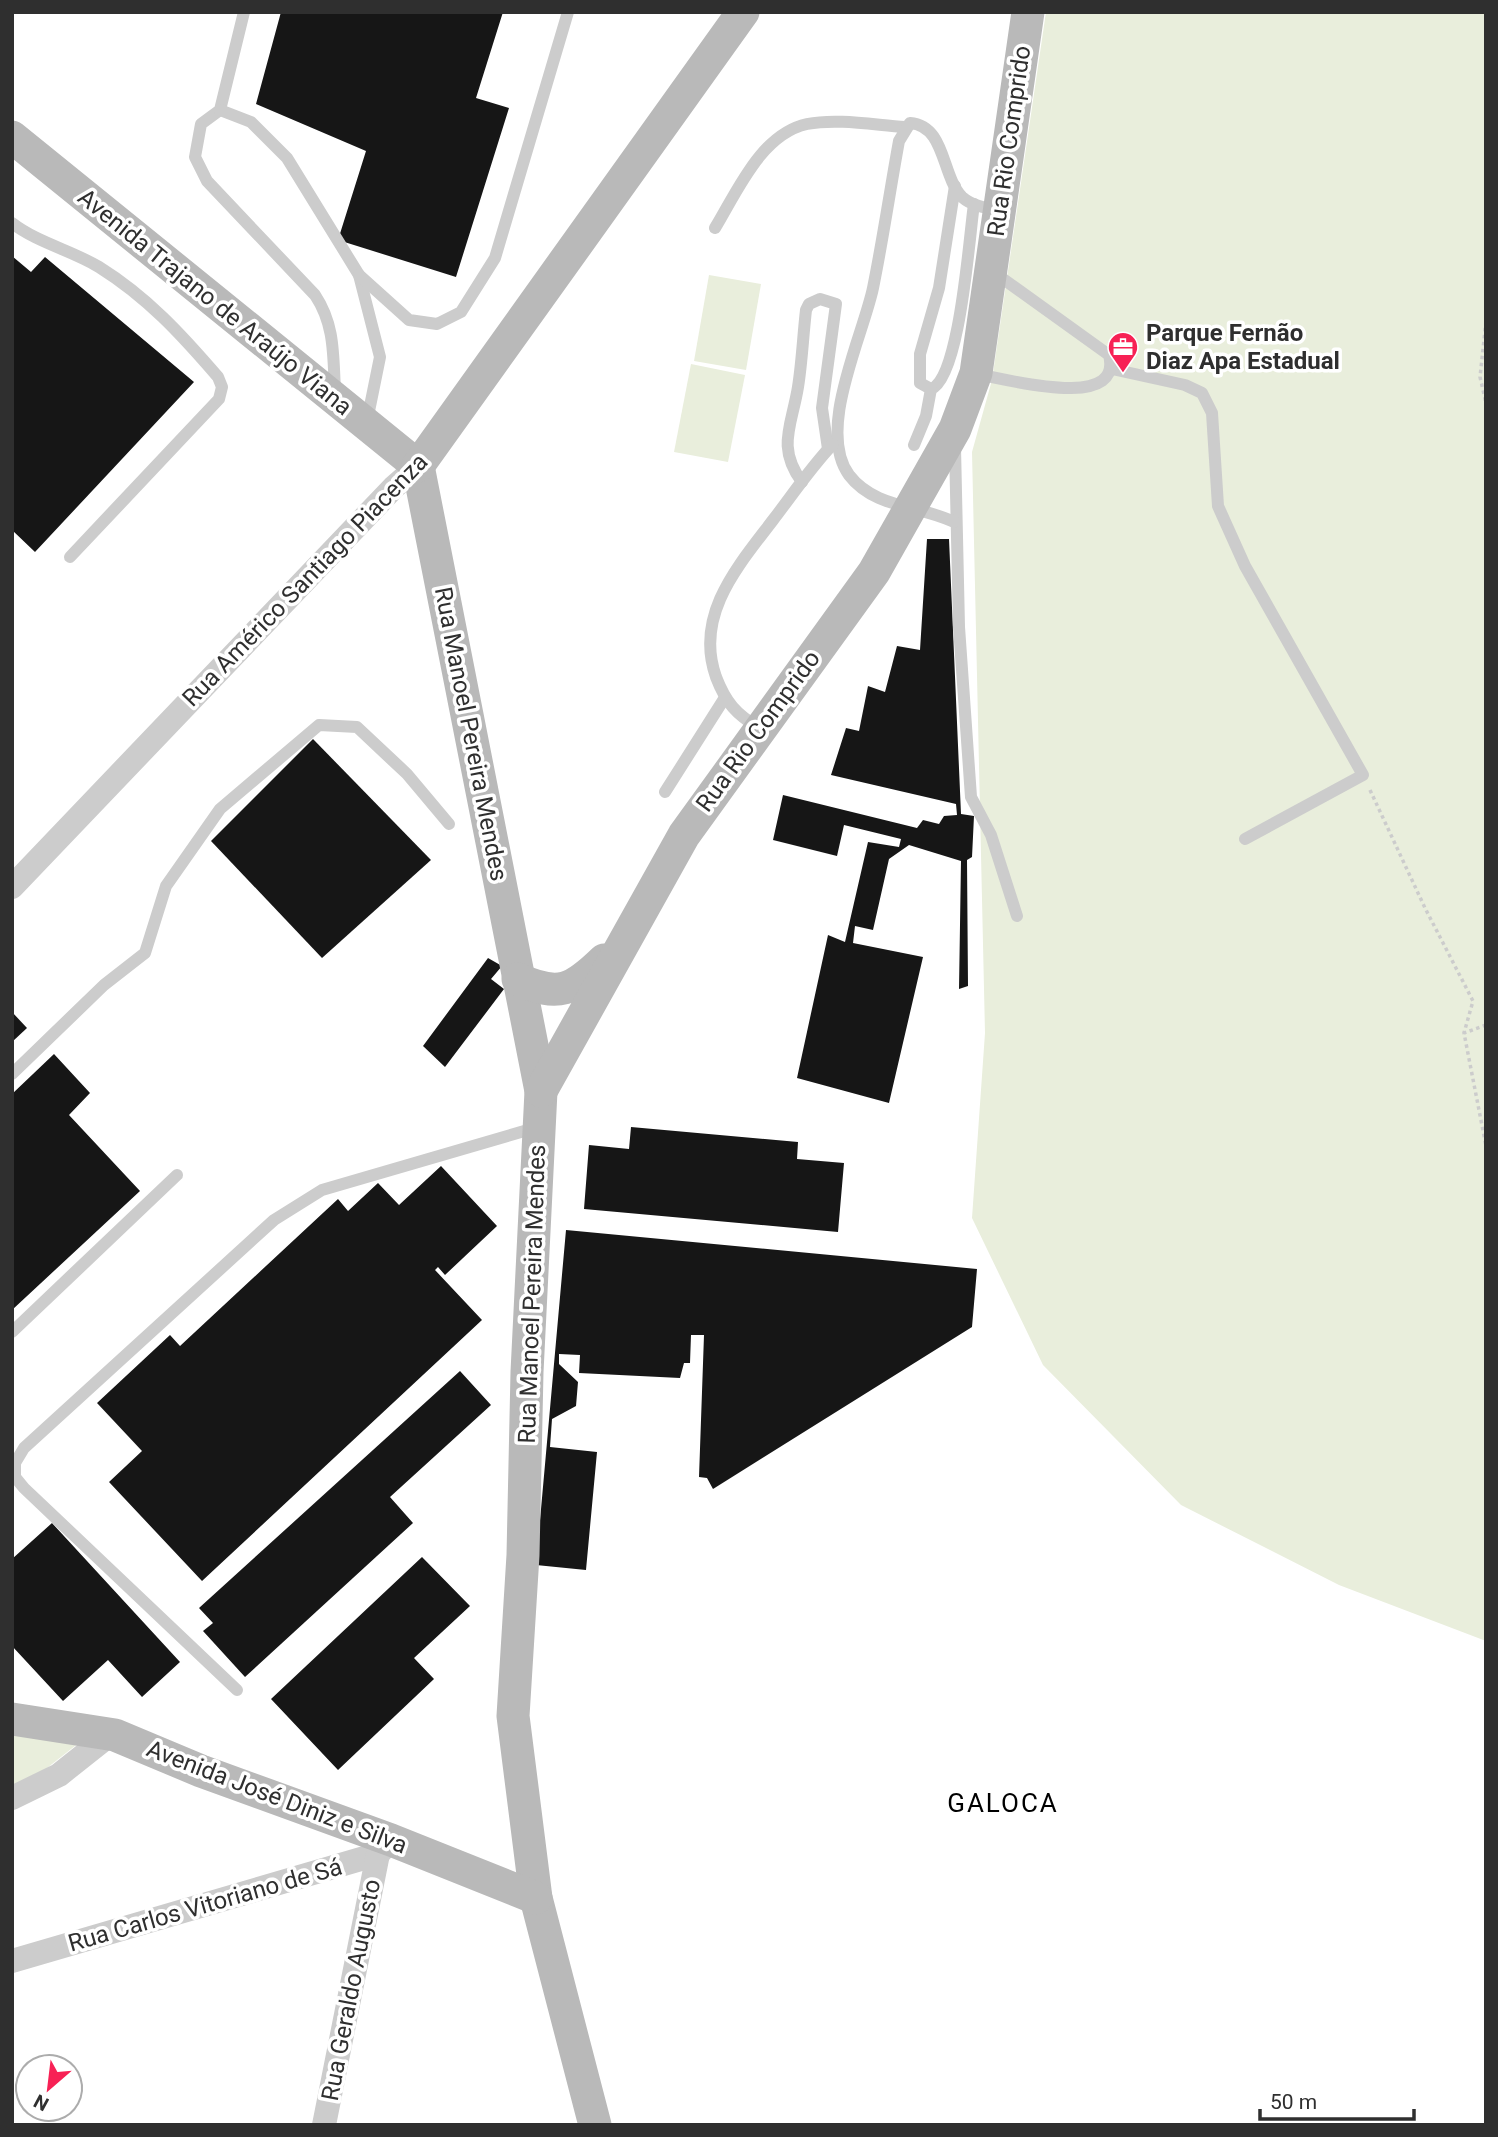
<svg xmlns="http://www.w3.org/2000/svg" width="1498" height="2137" viewBox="0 0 1498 2137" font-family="Roboto,sans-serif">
<rect width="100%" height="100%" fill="#fff"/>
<g fill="#e9eedc">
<polygon points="1046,12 1486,12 1486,1641 1339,1585 1181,1505 1043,1365 972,1218 985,1033 972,452 992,380"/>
<polygon points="709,275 761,284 746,370 694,361"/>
<polygon points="691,364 745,375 728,462 674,452"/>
<polygon points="12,1728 80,1742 33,1779 12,1789"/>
</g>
<g fill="#161616">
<polygon points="281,12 503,12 476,98 509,108 456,277 338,240 366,151 256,104"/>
<polygon points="12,256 31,272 45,257 194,382 35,552 12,530"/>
<polygon points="927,539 949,539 961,814 974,816 972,857 967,860 968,986 959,989 961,861 909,845 889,859 873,930 855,926 853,943 923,957 889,1103 797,1078 828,935 845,942 868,842 899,847 901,839 844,825 837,856 773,840 783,795 917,828 923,820 939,824 944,816 957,815 956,804 831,775 846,728 859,731 868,686 885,692 897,646 920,650"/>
<polygon points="313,739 431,860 322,958 211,841"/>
<polygon points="488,958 502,966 491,979 504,989 445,1067 423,1046"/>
<polygon points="12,1012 27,1028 12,1042"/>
<polygon points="54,1054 90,1093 69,1115 140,1191 12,1310 12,1094"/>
<polygon points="631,1127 798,1142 797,1159 844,1163 838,1232 584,1209 589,1145 629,1149"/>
<polygon points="441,1166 497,1226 445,1275 438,1267 435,1270 482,1320 202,1581 109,1482 142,1451 97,1403 170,1335 180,1346 338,1199 348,1211 378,1183 399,1205"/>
<polygon points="566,1230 977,1269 972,1327 713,1489 707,1478 699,1477 704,1335 691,1335 690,1363 684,1363 680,1378 579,1373 580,1355 559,1354 559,1364 578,1382 576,1406 552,1419 550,1447 597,1452 586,1570 536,1565"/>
<polygon points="460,1371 491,1405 390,1497 413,1523 245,1677 203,1631 213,1623 199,1608"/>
<polygon points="52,1523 180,1662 142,1697 108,1660 63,1701 12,1646 12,1559"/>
<polygon points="422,1557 470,1606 414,1658 434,1679 338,1770 271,1699"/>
</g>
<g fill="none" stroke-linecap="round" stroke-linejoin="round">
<g stroke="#ccc" stroke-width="3.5" stroke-dasharray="3.5 3.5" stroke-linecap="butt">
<polyline points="1486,321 1480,377 1486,403"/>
<polyline points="1370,790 1425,908 1473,1001 1464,1033"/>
<polyline points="1486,1025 1464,1033 1486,1146"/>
</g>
<g stroke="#ccc" stroke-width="12">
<path d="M244 12 220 110 201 124 195 157 207 181 315 295C335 325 333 355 335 391"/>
<polyline points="220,110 251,122 287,158 359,275 380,357 367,421"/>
<path d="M12 223C38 243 71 250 99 267 147 297 181 334 218 377L222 387 219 399 70 557"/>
<path d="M715 228C737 192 761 134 807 124 837 118 874 125 905 127"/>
<polyline points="359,275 409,320 437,324 461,312 495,258 568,12"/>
<polyline points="1112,369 1185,385 1202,393 1212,413 1218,506 1245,566 1363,775 1245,839"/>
<path d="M976 374C1006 379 1124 412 1109 355L992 271"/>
<path d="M931 389C960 378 969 238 974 204"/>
<polyline points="914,445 926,416 931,389 920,383 920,354 939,288 955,186"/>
<polyline points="955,447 959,627 971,797 991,835 1017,916"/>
<path d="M802 482C776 447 792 425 798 387 802 362 803 336 806 310L809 304 820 299 836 304 822 408 828 449"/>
<path d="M954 522C920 505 875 509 849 475 816 430 863 336 873 288 883 239 890 190 899 141L910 123C946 126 941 175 962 197 972 206 986 208 999 210"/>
<path d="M759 728C736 714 726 703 716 677 694 615 738 566 773 520 793 494 811 467 833 444"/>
<polyline points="665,792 724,699"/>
<polyline points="12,1074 104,985 145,953 166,886 220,809 319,725 357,727 407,774 449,824"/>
<polyline points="12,1332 177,1175"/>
<polyline points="237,1690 24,1488 15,1477 15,1463 24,1448 274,1220 322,1190 538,1127"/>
</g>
<g stroke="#ccc" stroke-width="24">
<polyline points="12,887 394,487 418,466"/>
<polyline points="12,1798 59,1775 103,1740 115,1735"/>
<polyline points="12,1961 378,1854 391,1840"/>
<polyline points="324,2125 378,1854"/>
</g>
<g stroke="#b9b9b9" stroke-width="33">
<polyline points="12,137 418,466"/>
<polyline points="418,466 541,1091 527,1372 523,1555 513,1716 536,1898 595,2125"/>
<polyline points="418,466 743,12"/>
<path d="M518 979C559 998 573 990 604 960"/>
<polyline points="541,1091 684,835 874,572 955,429 976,373 1028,12"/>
<polyline points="12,1719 115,1735 201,1771 391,1840 536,1898"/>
</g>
</g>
<defs>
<g id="office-pin" transform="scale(1.575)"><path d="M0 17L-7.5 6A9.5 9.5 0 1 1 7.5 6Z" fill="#f72155" stroke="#fff"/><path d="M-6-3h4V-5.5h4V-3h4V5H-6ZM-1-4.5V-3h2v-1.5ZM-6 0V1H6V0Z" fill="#fff"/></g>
</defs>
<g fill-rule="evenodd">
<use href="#office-pin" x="1123" y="347"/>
</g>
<g text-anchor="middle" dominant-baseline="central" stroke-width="7" stroke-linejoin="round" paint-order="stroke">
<g font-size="24" fill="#2f2f2f" stroke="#fff">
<text transform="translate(1009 141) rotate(-82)">Rua Rio Comprido</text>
<text transform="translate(215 302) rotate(39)">Avenida Trajano de Araújo Viana</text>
<text transform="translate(305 580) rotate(-46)">Rua Américo Santiago Piacenza</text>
<text transform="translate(758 731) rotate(-54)">Rua Rio Comprido</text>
<text transform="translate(471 734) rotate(79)">Rua Manoel Pereira Mendes</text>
<text transform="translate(532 1294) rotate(-88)">Rua Manoel Pereira Mendes</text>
<text transform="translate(277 1797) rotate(21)">Avenida José Diniz e Silva</text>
<text transform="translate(205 1905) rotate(-16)">Rua Carlos Vitoriano de Sá</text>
<text transform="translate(351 1990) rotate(-79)">Rua Geraldo Augusto</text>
</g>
<g font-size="24" font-weight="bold" fill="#2f2f2f" stroke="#fff" text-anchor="start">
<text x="1146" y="333">Parque Fernão<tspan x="1146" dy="28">Diaz Apa Estadual</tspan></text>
</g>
<g font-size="26" letter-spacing="2" fill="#000" stroke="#fff">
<text x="1003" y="1803">GALOCA</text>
</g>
</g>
<rect width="1498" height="2137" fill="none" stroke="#2f2f2f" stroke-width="28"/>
<g transform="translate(49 2088) rotate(208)"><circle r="33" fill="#ffffff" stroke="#acacac" stroke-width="2"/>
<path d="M0-5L12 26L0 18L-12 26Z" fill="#f72155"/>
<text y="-10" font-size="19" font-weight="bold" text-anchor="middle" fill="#2f2f2f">N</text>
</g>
<path d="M1260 2109v10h154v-10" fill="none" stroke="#2f2f2f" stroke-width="3.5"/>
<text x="1270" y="2109" font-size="21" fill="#2f2f2f" stroke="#ffffff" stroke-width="5" paint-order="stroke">50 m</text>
</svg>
